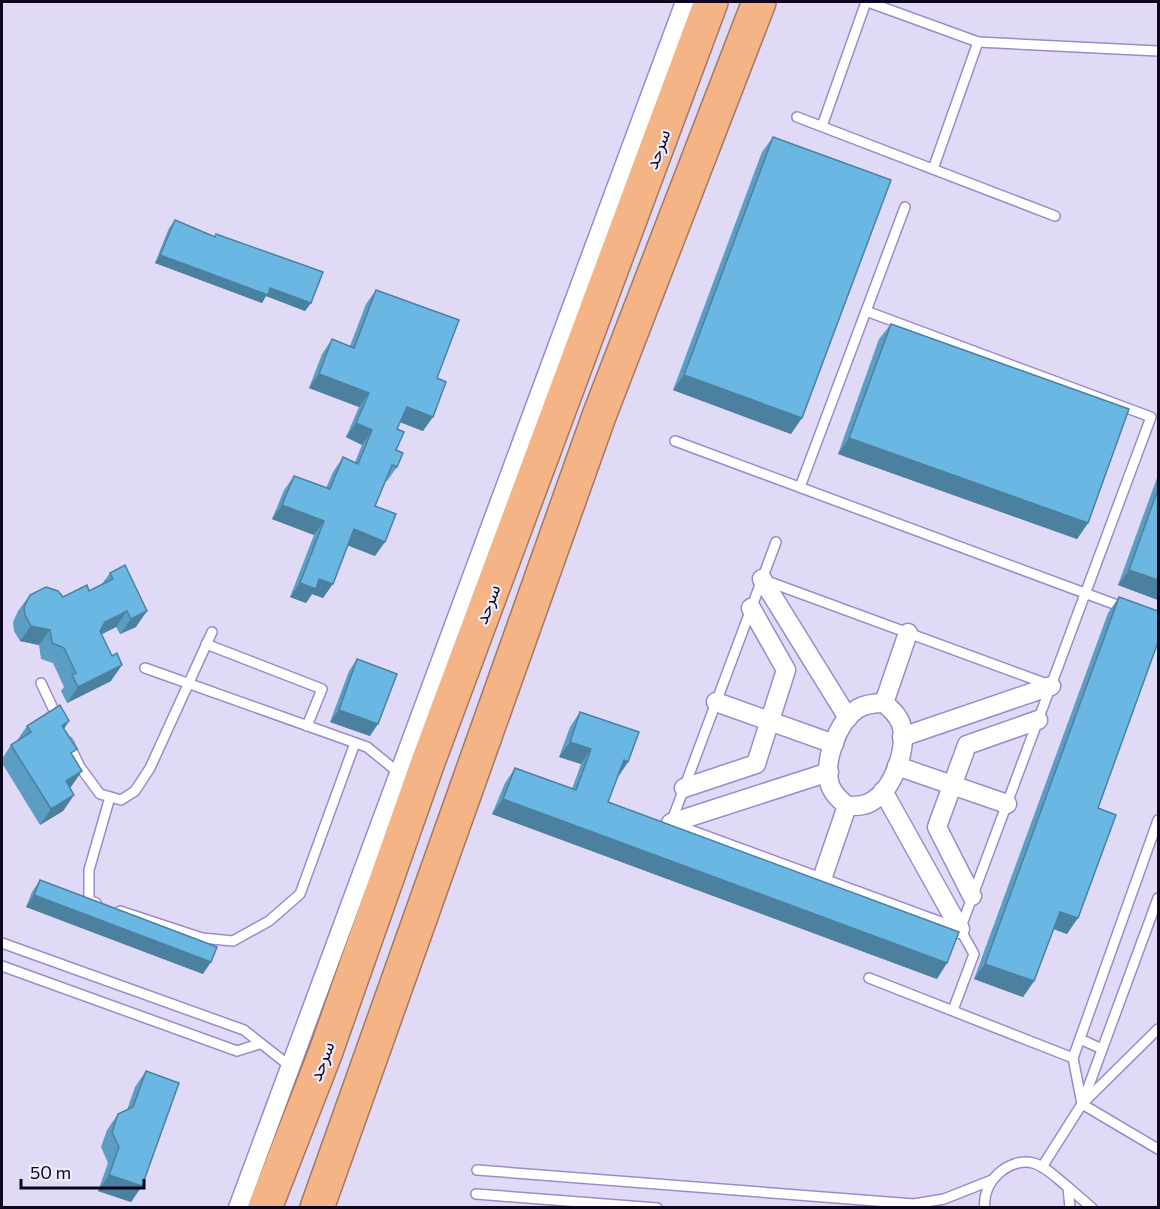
<svg xmlns="http://www.w3.org/2000/svg" width="1160" height="1209" viewBox="0 0 1160 1209" font-family="Commissioner,'Noto Sans Arabic',sans-serif">
<rect width="100%" height="100%" fill="#e1daf7"/>
<g fill="none" stroke-linecap="round" stroke-linejoin="round">
<g stroke="#9c8acd" stroke-width="12">
<g id="lane">
<polyline points="868,2 978,42 1158,51"/>
<polyline points="797,117 1055,216"/>
<polyline points="822,126 866,2"/>
<polyline points="933,169 978,42"/>
<polyline points="866,311 1151,417 961,927"/>
<polyline points="675,441 1125,608"/>
<polyline points="800,487 905,207"/>
<polyline points="776,542 671,823 960,929 974,954 953,1010"/>
<polyline points="764,580 1047,684"/>
<polyline points="206,644 322,689 307,726"/>
<polyline points="145,668 367,747 399,773"/>
<polyline points="41,683 58,719"/>
<polyline points="68,742 80,767 100,794 121,800 135,791 150,768 212,632"/>
<polyline points="1158,820 1073,1058 1082,1104 1158,1149"/>
<polyline points="96,903 89,900 89,870 110,797"/>
<polyline points="120,911 202,938 233,941 269,921 300,894 355,743"/>
<polyline points="2,943 244,1030 291,1067"/>
<polyline points="2,966 237,1051 259,1044"/>
<polyline points="869,978 1073,1058"/>
<polyline points="1080,1039 1102,1049"/>
<polyline points="1083,1103 1158,1029"/>
<polyline points="1042,1167 1082,1104 1158,898"/>
<polyline points="477,1170 914,1204 944,1199 992,1180"/>
<polyline points="1069,1188 1092,1208"/>
<polyline points="476,1194 657,1208"/>
<path d="M985 1208C981 1183 1008 1157 1033 1163 1046 1166 1057 1179 1068 1187L1070 1208"/>
</g>
</g>
<g stroke="#9c8acd" stroke-width="21">
<g id="street">
<polyline points="762,579 848,718"/>
<polyline points="716,702 834,744"/>
<path d="M884 703C891 709 898 715 901 724 908 747 894 787 874 800 866 806 857 806 847 806 840 800 833 794 830 785 823 762 837 723 857 709 865 704 874 703 884 703Z"/>
<polyline points="884,703 908,633"/>
<polyline points="902,737 1051,686"/>
<polyline points="897,766 1007,804"/>
<polyline points="684,788 756,764 786,670 751,608"/>
<polyline points="883,791 960,929"/>
<polyline points="671,823 829,772"/>
<polyline points="822,879 847,806"/>
<polyline points="972,896 937,827 967,745 1038,720"/>
<polyline points="238,1208 685,2"/>
</g>
</g>
<g stroke="#a47762" stroke-width="36">
<g id="highway">
<polyline points="265,1208 325,1054 428,762 711,2"/>
<polyline points="317,1208 599,416 759,2"/>
</g>
</g>
<use href="#lane" stroke="#fff" stroke-width="9"/>
<use href="#street" stroke="#fff" stroke-width="18"/>
<use href="#highway" stroke="#f5b486" stroke-width="33"/>
</g>
<g fill="#5c9dc3">
<polygon points="773,137 791,434 673,390 762,152"/>
<polygon points="175,220 215,237 216,234 311,303 305,311 266,296 262,303 155,263 169,228"/>
<polygon points="376,290 437,378 423,431 400,422 397,429 396,450 397,467 387,481 386,481 375,506 375,556 348,545 323,598 312,594 306,603 290,597 314,535 272,519 284,490 294,476 326,488 333,472 343,457 355,462 362,445 346,437 359,407 309,388 322,354 332,339 350,346 366,304"/>
<polygon points="891,324 1088,523 1077,539 838,454 879,339"/>
<polygon points="1158,475 1158,600 1118,585"/>
<polygon points="110,573 136,627 120,634 116,627 102,634 111,681 67,703 61,691 64,687 53,663 41,659 39,645 20,641 14,631 13,622 18,611 30,595 63,597 89,591 101,585"/>
<polygon points="1119,597 1067,934 1053,929 1034,981 1023,997 974,979 1108,613"/>
<polygon points="357,659 370,736 330,722 349,671"/>
<polygon points="580,712 628,762 618,776 608,802 937,979 492,814 505,783 515,768 572,789 581,764 559,757 570,727"/>
<polygon points="69,721 64,729 72,756 71,787 70,788 74,795 63,811 40,825 2,763 2,759 11,745 16,742 27,726"/>
<polygon points="40,880 203,974 26,907 32,892"/>
<polygon points="146,1071 142,1186 131,1202 98,1191 108,1163 101,1147 107,1130 118,1114 127,1110 135,1087"/>
</g>
<g fill="#4b809f">
<polygon points="160,255 270,288 311,303 305,311 266,296 262,303 155,263"/>
<polygon points="319,374 369,393 359,407 309,388"/>
<polygon points="684,375 802,418 791,434 673,390"/>
<polygon points="407,407 433,417 423,431 397,421"/>
<polygon points="356,423 372,430 362,445 346,437"/>
<polygon points="849,438 1088,523 1077,539 838,454"/>
<polygon points="282,505 324,521 314,535 272,519"/>
<polygon points="354,529 385,542 375,556 344,544"/>
<polygon points="1129,570 1158,580 1158,600 1118,585"/>
<polygon points="319,579 333,584 323,598 312,594 306,603 290,597 300,583"/>
<polygon points="127,611 116,627 94,638 105,622"/>
<polygon points="147,611 136,627 120,634 131,619"/>
<polygon points="31,626 50,630 39,645 20,641"/>
<polygon points="122,665 111,681 67,703 78,687"/>
<polygon points="339,710 378,724 370,736 330,722"/>
<polygon points="69,721 58,737 62,726"/>
<polygon points="570,742 591,749 581,764 559,757"/>
<polygon points="624,760 628,762 618,777"/>
<polygon points="82,771 71,787 55,797 66,781"/>
<polygon points="74,795 63,811 40,825 51,809"/>
<polygon points="503,799 947,963 937,979 492,814"/>
<polygon points="34,895 211,962 203,974 26,907"/>
<polygon points="1060,912 1078,918 1067,934 1049,927"/>
<polygon points="985,964 1034,981 1023,997 974,979"/>
<polygon points="109,1175 142,1186 131,1202 98,1191"/>
</g>
<g fill="#6bb7e3" stroke="#4b809f" stroke-width="1.5">
<polygon points="773,137 891,180 802,418 684,375"/>
<polygon points="175,220 215,237 216,234 323,272 311,303 270,288 268,295 160,255"/>
<polygon points="376,290 459,320 437,378 446,382 433,417 407,407 397,429 404,432 396,450 403,453 397,467 392,465 375,506 396,514 385,542 354,529 333,584 319,579 316,589 300,583 324,521 282,505 294,476 330,489 343,457 358,464 372,430 356,423 369,393 319,374 332,339 354,348"/>
<polygon points="891,324 1129,409 1088,523 849,438"/>
<polygon points="1158,489 1158,580 1129,570"/>
<polygon points="125,565 147,611 131,619 127,611 105,622 100,631 112,656 117,653 122,665 78,687 72,675 76,673 64,648 52,643 50,630 31,626 25,615 24,607 30,595 46,587 58,591 63,597 87,585 89,591 113,579 110,573"/>
<polygon points="1119,597 1158,611 1158,642 1098,808 1116,815 1078,918 1060,912 1034,981 985,964"/>
<polygon points="357,659 397,674 378,724 339,710"/>
<polygon points="60,705 69,721 62,726 77,749 71,753 82,771 66,781 74,795 51,809 11,745 31,732 27,726"/>
<polygon points="580,712 639,732 628,762 624,760 608,802 959,932 947,963 503,799 515,768 576,790 591,749 570,742"/>
<polygon points="40,880 217,947 211,962 34,895"/>
<polygon points="146,1071 179,1083 142,1186 109,1175 119,1147 112,1132 118,1114 133,1107"/>
</g>
<g text-anchor="middle" dominant-baseline="central" stroke-width="4.5" stroke-linejoin="round" paint-order="stroke">
<g font-size="18" fill="#0e061e" stroke="#edeaf9">
<text transform="translate(657 149) rotate(-70)">سرحد</text>
<text transform="translate(487 604) rotate(-69)">سرحد</text>
<text transform="translate(321 1061) rotate(-69)">سرحد</text>
</g>
</g>
<rect width="1160" height="1209" fill="none" stroke="#0e061e" stroke-width="6"/>
<path d="M21 1179v9h123v-9" fill="none" stroke="#0e061e" stroke-width="3"/>
<text x="30" y="1179" font-size="18" fill="#0e061e" stroke="#edeaf9" stroke-width="4.5" paint-order="stroke">50 m</text>
</svg>
